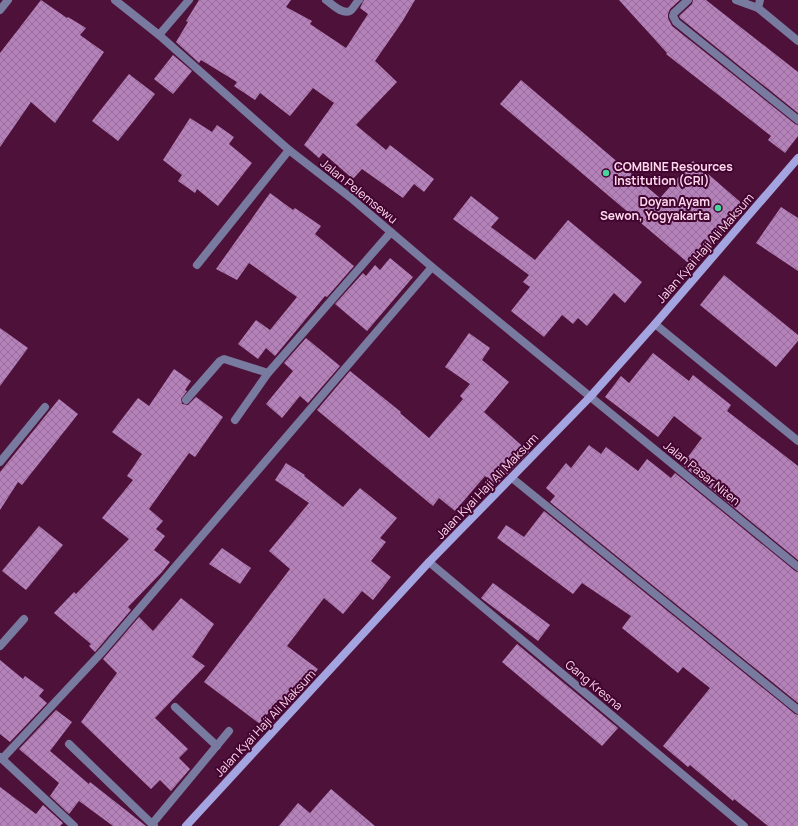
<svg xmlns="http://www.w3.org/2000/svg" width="798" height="826" viewBox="0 0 798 826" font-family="Manrope,sans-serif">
<defs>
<pattern id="building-cross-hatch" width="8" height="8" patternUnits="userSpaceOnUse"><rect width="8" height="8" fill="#b581ba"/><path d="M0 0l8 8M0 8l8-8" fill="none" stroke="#966e98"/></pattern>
</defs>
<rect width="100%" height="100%" fill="#4e123a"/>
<g fill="url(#building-cross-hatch)">
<polygon points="41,0 67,18 68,17 86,28 80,35 104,52 55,123 31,102 0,147 0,53"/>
<polygon points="199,0 291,0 286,7 312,21 310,24 346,48 368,14 360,8 364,0 415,0 402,22 375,61 397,82 356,125 386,150 390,145 434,179 424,192 414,184 403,198 362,169 353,179 323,153 319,158 304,145 334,103 313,88 290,116 260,93 255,100 234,86 237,82 201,60 199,63 176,42 188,22 186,21"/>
<polygon points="619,0 680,0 670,9 668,14 668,18 672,26 795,124 798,125 798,136 785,153 768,140 771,136 666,54 667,53"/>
<polygon points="693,0 706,0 798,72 798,113 680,18 679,16 692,4"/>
<polygon points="173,55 192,71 173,94 154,79"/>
<polygon points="129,74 155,94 118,141 92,121"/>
<polygon points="521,80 660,198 693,161 745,206 693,267 500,104"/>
<polygon points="190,118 212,132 217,125 234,137 229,144 252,163 218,206 197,189 195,193 178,181 182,175 163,160"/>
<polygon points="270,193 293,210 295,208 321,226 315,234 354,266 327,297 325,296 275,356 266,348 258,359 238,344 256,320 270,330 297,297 249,263 237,280 216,269"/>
<polygon points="471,196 499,218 491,227 535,260 568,220 642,282 625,303 614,293 587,326 578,318 573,324 562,315 544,337 511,311 530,287 523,282 529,275 453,219"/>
<polygon points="781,207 798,218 798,271 756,243"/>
<polygon points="390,258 413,277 367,331 335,304 363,273 366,276 375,265 380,270"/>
<polygon points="724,275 798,335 798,341 776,367 700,305"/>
<polygon points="0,328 28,348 0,386"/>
<polygon points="469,333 490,348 482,360 509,382 484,412 529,452 496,485 485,476 455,511 439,498 433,506 317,410 350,371 401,412 400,413 429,438 463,399 460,396 470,384 445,367"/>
<polygon points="306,338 340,366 308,403 300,396 282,418 266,404 293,371 284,363"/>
<polygon points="653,353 689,381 693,375 731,405 727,411 798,466 798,560 682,465 702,438 674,416 658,437 605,397 621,376 629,383"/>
<polygon points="174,369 191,381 185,390 187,391 181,399 182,404 188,405 196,397 223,417 195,457 189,453 149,509 163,521 156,529 165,536 154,550 170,562 162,572 128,607 131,610 95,652 89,646 91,644 54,613 74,592 76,594 129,539 102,518 133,480 127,476 142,454 112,432 138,398 149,406"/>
<polygon points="59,399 78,414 22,485 18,482 0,510 0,472"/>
<polygon points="589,445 601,454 606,447 638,471 647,459 671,478 675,473 795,571 798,572 798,703 550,502 555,496 546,488 566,463 571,468"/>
<polygon points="286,463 305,475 304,476 343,507 360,488 397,518 380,538 386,542 371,561 391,577 373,600 362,591 343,614 324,598 287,646 318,669 288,707 278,700 260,724 204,682 290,569 269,551 309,503 275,480"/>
<polygon points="544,511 795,714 798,715 798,826 768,826 734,799 733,801 690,765 688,767 663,746 710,688 683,667 678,673 622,628 631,616 582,583 573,594 497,538 506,525 524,537"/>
<polygon points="39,526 63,545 26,590 2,571"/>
<polygon points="222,548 251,568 240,584 209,564"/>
<polygon points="493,583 550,625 538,641 481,598"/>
<polygon points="181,598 214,624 192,657 205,666 155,718 188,749 179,758 190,769 171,791 160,780 151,789 81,722 117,673 103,659 139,617 153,631"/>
<polygon points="517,644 618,728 602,746 502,662"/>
<polygon points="0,660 23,679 25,676 44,690 39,696 47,703 10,742 0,734"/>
<polygon points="56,710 72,722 50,751 89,784 90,782 146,826 113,826 79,801 69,814 50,796 59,783 19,749"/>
<polygon points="0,787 36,814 43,805 63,823 60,826 0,826"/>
<polygon points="331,789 375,826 279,826 298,803 310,813"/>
</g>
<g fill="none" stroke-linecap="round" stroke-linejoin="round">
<g stroke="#797a9f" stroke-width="8">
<polyline points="186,400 220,361 224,359 268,373"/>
<polyline points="175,707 217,746"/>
<polyline points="69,744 154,826"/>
<polyline points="152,824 229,731"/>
</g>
<g stroke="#797a9f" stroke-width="8">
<polyline points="115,0 159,35 289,150 351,198 432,267 798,567"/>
<path d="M326 0C332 4 342 15 350 11 353 9 356 3 359 0"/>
<polyline points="688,0 674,13 673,16 676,22 798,120"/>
<polyline points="736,0 758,8"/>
<polyline points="760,0 758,8 798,41"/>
<polyline points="0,10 8,0"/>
<polyline points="159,35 189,0"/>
<polyline points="197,265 289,150"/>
<polyline points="655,324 798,441"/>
<polyline points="235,420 268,373 391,232"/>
<polyline points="0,462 45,407"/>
<polyline points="512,478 798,710"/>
<polyline points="429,562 744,826"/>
<polyline points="0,646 24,619"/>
<polyline points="0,757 74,826"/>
<polyline points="2,759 103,651 432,267"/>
</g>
<polyline stroke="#a3a4e0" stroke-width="8" points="186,826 429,562 590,397 655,324 798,158"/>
</g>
<g fill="#47d49d" stroke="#420530" stroke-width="1.5">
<circle cx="606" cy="173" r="4"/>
<circle cx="718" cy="208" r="4"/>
</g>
<g text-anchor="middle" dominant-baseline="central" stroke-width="4" stroke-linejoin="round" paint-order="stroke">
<g font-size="12" font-weight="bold" fill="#ffd8ee" stroke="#420530" text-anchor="start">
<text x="614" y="166">COMBINE Resources<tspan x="614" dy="14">Institution (CRI)</tspan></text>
<text x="710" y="201" text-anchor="end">Doyan Ayam<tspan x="710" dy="14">Sewon, Yogyakarta</tspan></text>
</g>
<g font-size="12" fill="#ffd8ee" stroke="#420530">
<text transform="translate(359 191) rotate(39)">Jalan Pelemsewu</text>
<text transform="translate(705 248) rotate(-49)">Jalan Kyai Haji Ali Maksum</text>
<text transform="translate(702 473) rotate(39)">Jalan Pasar Niten</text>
<text transform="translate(487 486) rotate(-46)">Jalan Kyai Haji Ali Maksum</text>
<text transform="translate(594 685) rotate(40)">Gang Kresna</text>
<text transform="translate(265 723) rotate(-47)">Jalan Kyai Haji Ali Maksum</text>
</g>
</g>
</svg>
